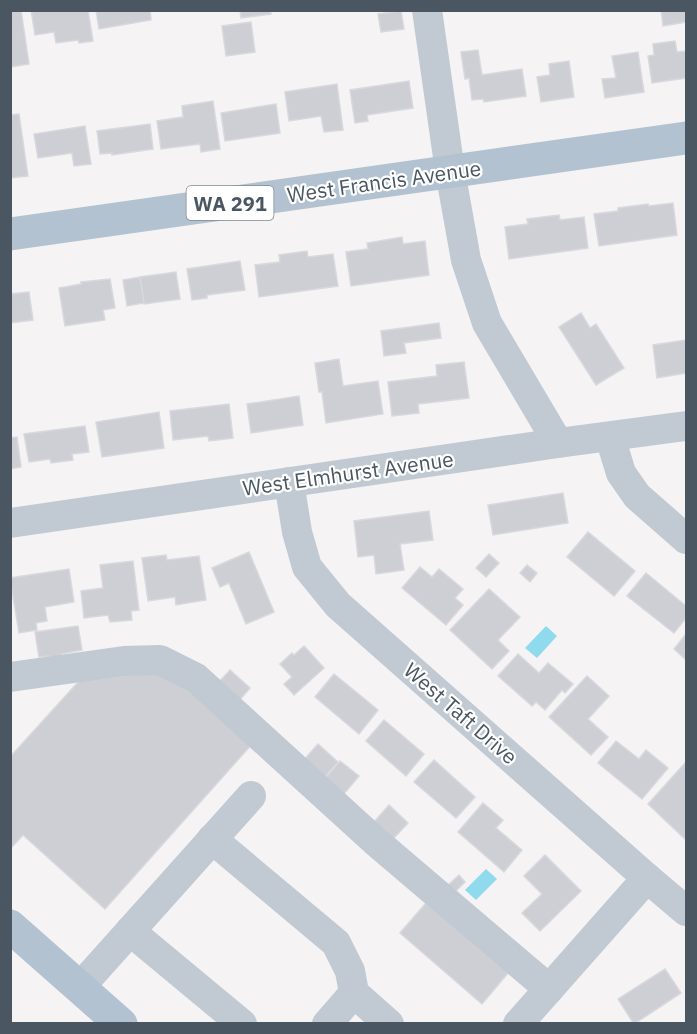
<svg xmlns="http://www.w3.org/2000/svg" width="697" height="1034" viewBox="0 0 697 1034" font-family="'IBM Plex Sans',sans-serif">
<rect width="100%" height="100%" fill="#f5f3f3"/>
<g fill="#90daee">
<polygon points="546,626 557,636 537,658 525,648"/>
<polygon points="486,869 497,879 476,900 465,890"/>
</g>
<g fill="#cdcfd5" stroke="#d7d9de" stroke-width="1.5">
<polygon points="10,10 21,10 29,64 10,67"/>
<polygon points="31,10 88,10 93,41 79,43 78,40 56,43 54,32 35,35"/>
<polygon points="96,10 150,10 151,20 99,29"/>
<polygon points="240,10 270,10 271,14 241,18"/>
<polygon points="661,10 686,10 686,22 663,26"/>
<polygon points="401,11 404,29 381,32 378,14"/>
<polygon points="251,22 255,52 226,56 222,26"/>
<polygon points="675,41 677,52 686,51 686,78 652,83 648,56 654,55 653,44"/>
<polygon points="478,50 482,75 522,69 526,96 484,102 483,99 472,100 469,78 465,79 461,52"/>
<polygon points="638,52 644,92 605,98 602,79 616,78 612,56"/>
<polygon points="569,61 574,97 541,102 537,77 550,75 549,64"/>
<polygon points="409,81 413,108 367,115 368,121 355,123 350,90"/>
<polygon points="337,84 343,130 324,132 321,116 289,121 285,92"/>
<polygon points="213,101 220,149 201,152 200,144 161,149 157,121 183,117 182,106"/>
<polygon points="276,104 280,133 225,141 221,113"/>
<polygon points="19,114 28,176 10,178 10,115"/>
<polygon points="150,124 153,149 112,155 112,153 100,154 97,131"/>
<polygon points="85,126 91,164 74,166 72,153 38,158 34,134"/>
<polygon points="673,203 677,235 599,246 594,214 618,211 618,208 648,204 649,206"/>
<polygon points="559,215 560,220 584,217 588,248 509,259 505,227 528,224 527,219"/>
<polygon points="402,237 403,244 425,241 429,275 351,286 346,252 368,249 367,243"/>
<polygon points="307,251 308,257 333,254 338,286 259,297 255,265 280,262 279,255"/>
<polygon points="240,261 245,290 207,295 207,298 192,300 187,269"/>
<polygon points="176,272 180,299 144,304 140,277"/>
<polygon points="140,277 144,303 127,306 123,280"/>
<polygon points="110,279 115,308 103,310 105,320 65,326 59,288 81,284 81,282"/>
<polygon points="29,292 33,320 10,323 10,294"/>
<polygon points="581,313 590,328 596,324 624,368 596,385 559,327"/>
<polygon points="439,323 441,338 404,343 406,353 384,356 381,331"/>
<polygon points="686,340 686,373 657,378 653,345"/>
<polygon points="339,359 343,386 378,381 383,414 326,423 322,392 319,392 315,363"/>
<polygon points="464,362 469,398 418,404 419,413 392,416 388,382 437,376 436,365"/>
<polygon points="299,396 303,425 251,433 247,404"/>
<polygon points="229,404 233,438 209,441 208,436 173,440 170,411"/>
<polygon points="159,412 164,448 102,457 96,422"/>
<polygon points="85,426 89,452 72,454 73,460 51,463 50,459 29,462 24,434"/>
<polygon points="17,437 21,467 10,469 10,438"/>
<polygon points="563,493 568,523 493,535 488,505"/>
<polygon points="429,511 433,540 400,544 404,570 376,574 374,555 358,557 354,521"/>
<polygon points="588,532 635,571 614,596 567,557"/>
<polygon points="249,552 274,612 246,624 229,583 220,587 212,568"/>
<polygon points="489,554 499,563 486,577 476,568"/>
<polygon points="166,555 167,560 199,556 206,600 176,605 175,597 148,601 142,558"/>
<polygon points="133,561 139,610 131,611 132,620 110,622 108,615 84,618 81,591 103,588 100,565"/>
<polygon points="527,565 537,573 530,582 520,573"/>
<polygon points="420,567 432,577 439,569 463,589 455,598 463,605 446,625 402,588"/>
<polygon points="69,569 74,602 45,607 47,621 36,623 37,630 19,633 10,578"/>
<polygon points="646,573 686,606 686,618 674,633 627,596"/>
<polygon points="489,589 520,617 498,640 509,651 492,669 450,630"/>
<polygon points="78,626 82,650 61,654 62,659 50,661 49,656 39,657 35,632"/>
<polygon points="686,634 686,660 674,649"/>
<polygon points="304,646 324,668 294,695 284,684 292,677 280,664 292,653 294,655"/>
<polygon points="518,654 539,673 548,663 573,684 565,693 562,690 545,710 536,702 532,706 498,676"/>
<polygon points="230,670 250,688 237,703 217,684"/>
<polygon points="169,671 252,744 105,909 23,835 10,849 10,757 80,680"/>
<polygon points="334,674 378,710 359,734 315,697"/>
<polygon points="587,676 609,696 588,719 608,737 591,755 549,717"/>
<polygon points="384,720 424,754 406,776 366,741"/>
<polygon points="616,741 639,759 646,750 668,768 642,799 598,763"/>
<polygon points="318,744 338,762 323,779 303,761"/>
<polygon points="434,760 475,797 456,818 414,782"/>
<polygon points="340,761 359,776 343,795 324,780"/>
<polygon points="686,762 686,840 648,804"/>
<polygon points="483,803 503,820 496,828 522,850 504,872 458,832"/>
<polygon points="389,805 408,823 392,840 374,822"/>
<polygon points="545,855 581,891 540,931 522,913 542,894 524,876"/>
<polygon points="459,875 465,882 454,893 447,886"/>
<polygon points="426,903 508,973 482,1004 400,933"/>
<polygon points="665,969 681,993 634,1024 618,999"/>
</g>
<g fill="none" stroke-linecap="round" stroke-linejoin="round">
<g stroke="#c1cad2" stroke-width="30">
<polyline points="427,10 450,171 466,260 487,323 558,443"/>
<polyline points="610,437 621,473 637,496 686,539"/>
<polyline points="289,482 297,532 307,567 338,605 647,878 686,911"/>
<polyline points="10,523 558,443 686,426"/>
<polyline points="10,677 124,661 160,660 196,678 375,841 549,989"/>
<polyline points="212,839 336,943 350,971 354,993 389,1024"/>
<polyline points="130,931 242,1024"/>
<polyline points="80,987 251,796"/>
<polyline points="327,1024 354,993"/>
<polyline points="518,1024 647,878"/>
</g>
<g stroke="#b3c2d1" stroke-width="33">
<polyline points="10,234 686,138"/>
<polyline points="10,926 121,1024"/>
</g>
</g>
<g text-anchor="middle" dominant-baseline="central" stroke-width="4.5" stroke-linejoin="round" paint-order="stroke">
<rect fill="#fff" stroke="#808990" stroke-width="1.5" x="186.5" y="186" width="87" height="34" rx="4.5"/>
<g font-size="20" font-weight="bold" fill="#4a5661">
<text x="230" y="203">WA 291</text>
</g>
<g font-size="21" fill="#4a5661" stroke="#fff">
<text transform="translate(384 181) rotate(-8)">West Francis Avenue</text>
<text transform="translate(348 473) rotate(-8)">West Elmhurst Avenue</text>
<text transform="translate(461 713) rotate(41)">West Taft Drive</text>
</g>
</g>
<rect width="697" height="1034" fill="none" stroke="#4a5661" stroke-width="24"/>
</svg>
